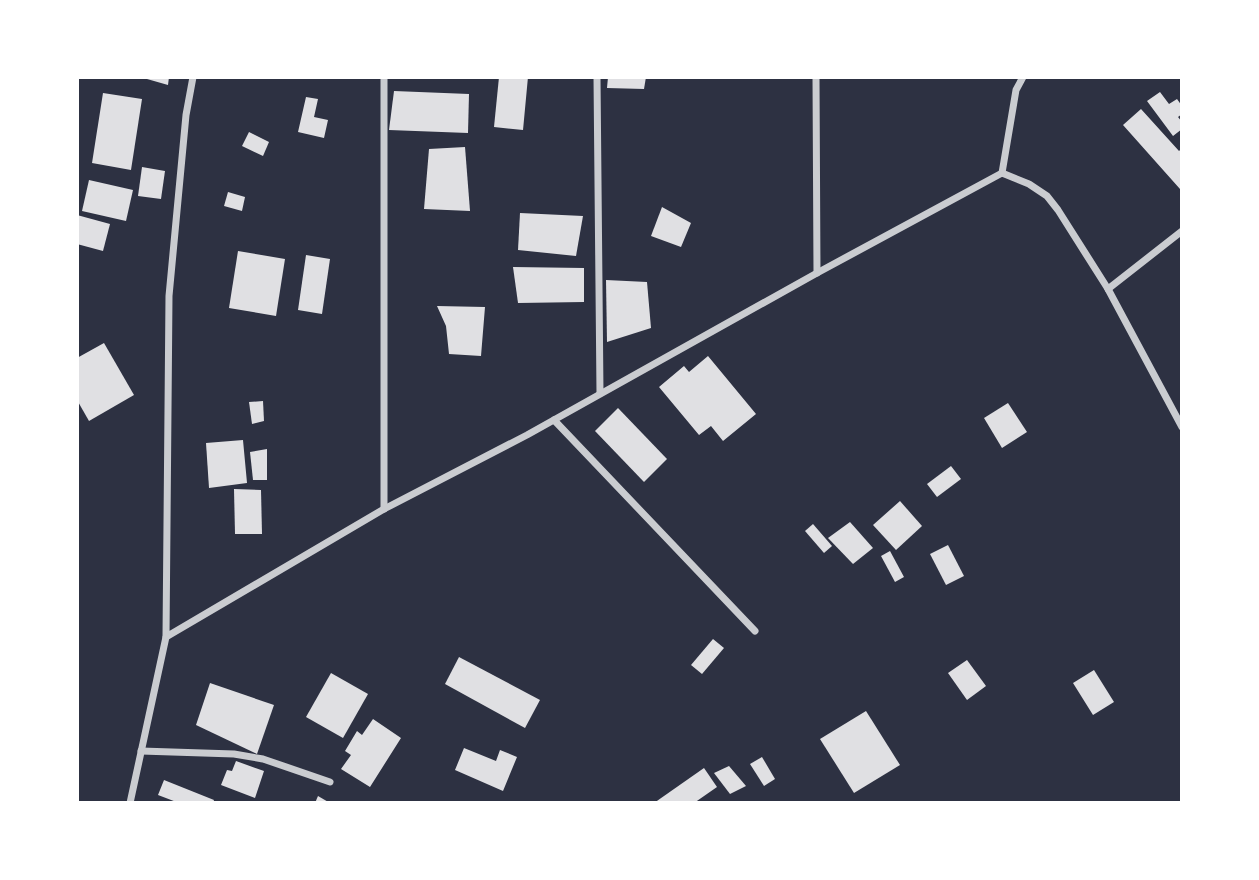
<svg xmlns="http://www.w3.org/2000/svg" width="1259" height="880" viewBox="0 0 1259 880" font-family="'PT Sans Narrow',sans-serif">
<rect width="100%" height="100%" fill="#2d3142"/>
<g fill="#e0e0e3">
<polygon points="140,77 169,77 168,85"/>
<polygon points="499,77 528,77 523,130 494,127"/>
<polygon points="608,77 646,77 644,89 607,88"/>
<polygon points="394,91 469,94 468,133 389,130"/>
<polygon points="1160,92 1169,104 1177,99 1182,106 1182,114 1178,117 1182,122 1182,129 1173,136 1147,101"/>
<polygon points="103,93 142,99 131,170 92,163"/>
<polygon points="306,97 318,99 314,117 328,120 324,138 298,132"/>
<polygon points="1141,109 1179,151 1182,148 1182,187 1180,189 1123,125"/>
<polygon points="249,132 269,142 263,156 242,146"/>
<polygon points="465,147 470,211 424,209 429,149"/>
<polygon points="142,167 165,171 161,199 138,196"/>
<polygon points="89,180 133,190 126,221 82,211"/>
<polygon points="228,192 245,197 242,211 224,206"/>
<polygon points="662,207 691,223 681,247 651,236"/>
<polygon points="520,213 583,216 576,256 518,250"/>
<polygon points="77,215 110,224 103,251 77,244"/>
<polygon points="238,251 285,259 276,316 229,308"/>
<polygon points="306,255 330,259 322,314 298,310"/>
<polygon points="513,267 584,268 584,302 518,303"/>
<polygon points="606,280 647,282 651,328 607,342"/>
<polygon points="437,306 485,307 481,356 449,354 446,326"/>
<polygon points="104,343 134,395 89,421 77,400 77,358"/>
<polygon points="708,356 756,414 723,441 711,426 699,435 659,387 684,366 689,372"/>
<polygon points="263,401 264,421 252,424 249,402"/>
<polygon points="1008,403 1027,432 1002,448 984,418"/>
<polygon points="618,408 667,459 644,482 595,431"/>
<polygon points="243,440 247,483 209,488 206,443"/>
<polygon points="267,449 267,480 253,480 250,452"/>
<polygon points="951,466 961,479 937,497 927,484"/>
<polygon points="234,489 261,490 262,534 235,534"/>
<polygon points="900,501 922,526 896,550 873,525"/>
<polygon points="850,522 873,548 853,564 828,538"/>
<polygon points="813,524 832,546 824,553 805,531"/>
<polygon points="948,545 964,576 946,585 930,554"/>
<polygon points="890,551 904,577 895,582 881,556"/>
<polygon points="713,639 724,648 702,674 691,665"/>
<polygon points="459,657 540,700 525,728 445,684"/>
<polygon points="967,660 986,686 967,700 948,673"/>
<polygon points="1094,670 1114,702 1093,715 1073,683"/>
<polygon points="331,673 368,694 343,738 306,717"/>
<polygon points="210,683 274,705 257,754 196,725"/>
<polygon points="866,711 900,765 854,793 820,739"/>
<polygon points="373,719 401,738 370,787 341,769 351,755 345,751 357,731 362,735"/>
<polygon points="464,748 496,761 500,750 517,757 503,791 455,770"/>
<polygon points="762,757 775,779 764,786 750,764"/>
<polygon points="236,761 264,771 255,798 221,785 227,770 232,771"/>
<polygon points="729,766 746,786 730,794 714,773"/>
<polygon points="704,768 717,787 694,803 654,803"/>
<polygon points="164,780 214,800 213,803 179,803 158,795"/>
<polygon points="318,796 330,803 315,803"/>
</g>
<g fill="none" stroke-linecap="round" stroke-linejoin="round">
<g stroke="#caccd0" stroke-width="7">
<polyline points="193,77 186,115 169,296 166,637 384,509 527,435 817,273 1002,173 1029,184 1047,196 1058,210 1108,289 1182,427"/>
<polyline points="384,77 384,509"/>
<polyline points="597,77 600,393"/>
<polyline points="816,77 817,273"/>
<polyline points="1002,173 1016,90 1023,77"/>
<polyline points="1108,289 1182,231"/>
<polyline points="554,420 755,631"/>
<polyline points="141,751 234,754 263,759 330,782"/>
<polyline points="130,803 166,637"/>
</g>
</g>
<rect width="1259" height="880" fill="none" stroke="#ffffff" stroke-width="158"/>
</svg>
